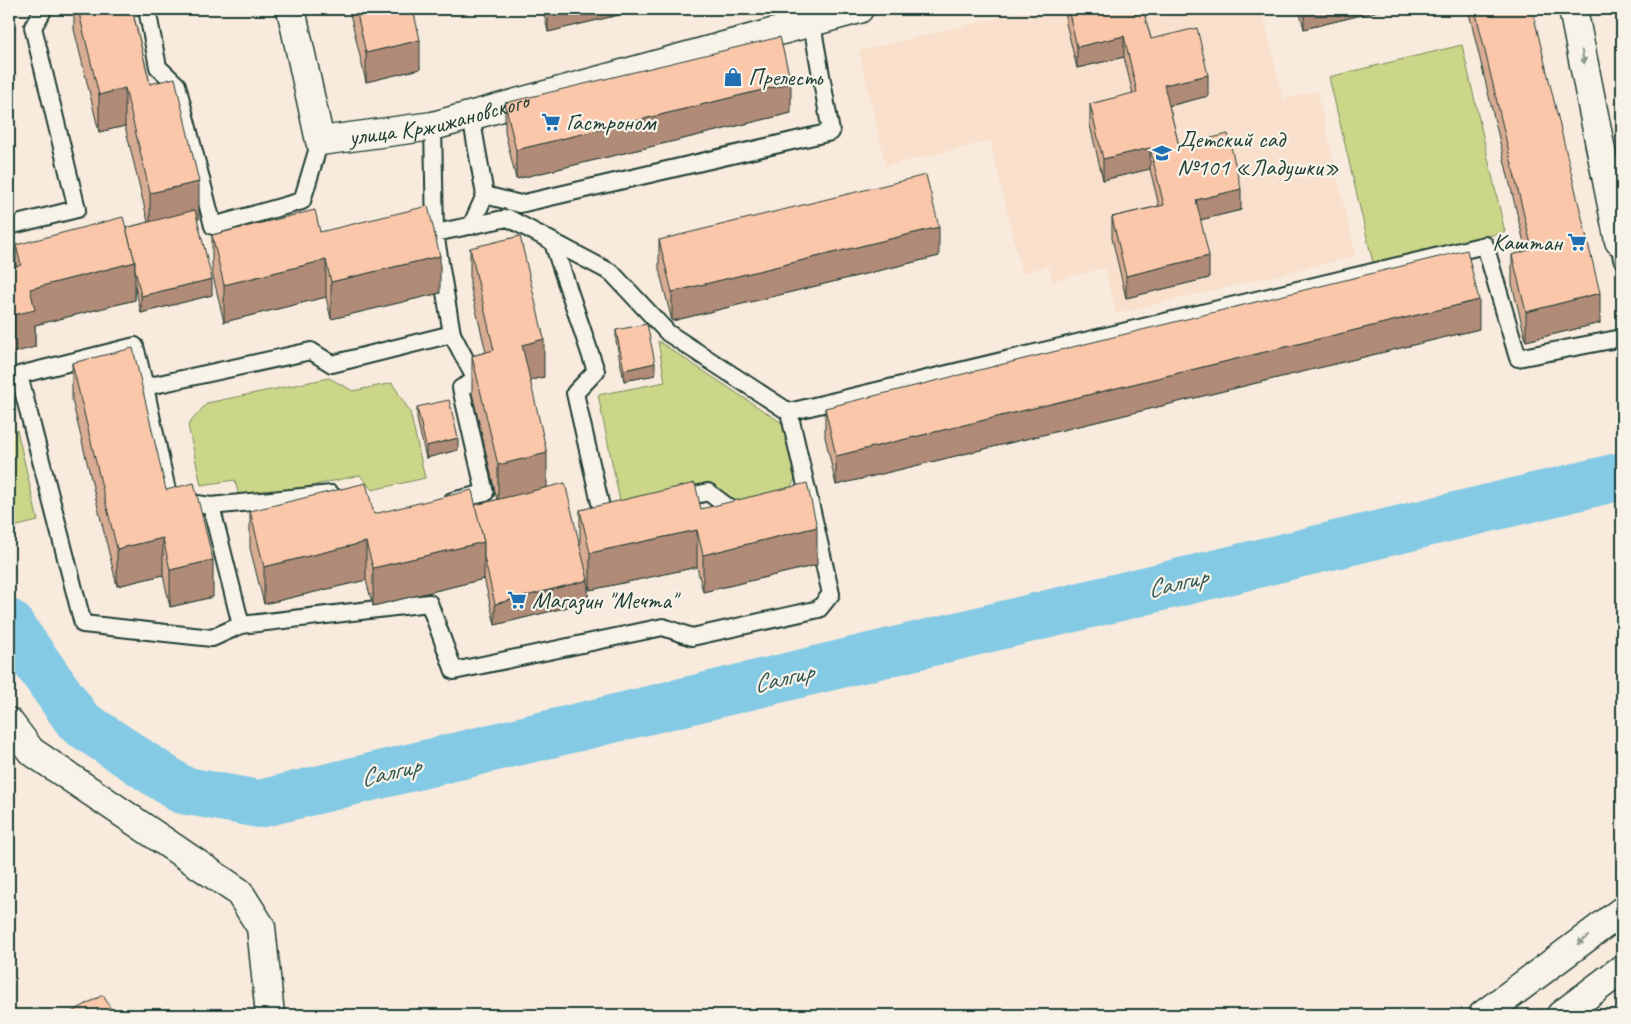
<svg xmlns="http://www.w3.org/2000/svg" width="1631" height="1024" viewBox="0 0 1631 1024" font-family="Caveat,sans-serif">
<rect width="100%" height="100%" fill="#f8eadc"/>
<filter id="ink" filterUnits="userSpaceOnUse"><feTurbulence type="fractalNoise" baseFrequency=".02" numOctaves="2"/><feDisplacementMap in="SourceGraphic" scale="10" xChannelSelector="R" yChannelSelector="G"/><feConvolveMatrix kernelMatrix="1 2 1 2 8 2 1 2 1" color-interpolation-filters="sRGB"/></filter>
<g filter="url(#ink)">
<polygon fill="#f9e0cd" points="1033,9 1262,9 1283,99 1317,91 1356,256 1116,314 1105,268 1052,281 1049,266 1022,273 990,141 886,166 859,51"/>
<g fill="#cbd689" stroke="#758a5e">
<polygon points="1462,45 1505,232 1373,263 1329,77"/>
<polygon points="658,341 791,429 800,471 782,502 742,510 710,485 621,506 598,395 665,382"/>
<polygon points="329,378 353,391 392,383 410,412 425,478 372,490 360,475 240,502 235,480 201,485 188,425 207,403"/>
<polygon points="17,430 38,521 9,528 9,432"/>
</g>
<g fill="none" stroke-linecap="round" stroke-linejoin="round">
<polyline stroke="#84cae5" stroke-width="48" points="9,623 79,722 182,790 259,804 1622,476"/>
<g stroke="#1f3d34" stroke-width="20">
<g id="lane">
<polyline points="147,9 158,67 177,85 213,226 302,201 320,141"/>
<polyline points="471,116 485,195 520,204 831,132 810,13"/>
<polyline points="433,126 435,233"/>
<polyline points="9,226 77,209 33,27 44,9"/>
<polyline points="471,226 485,195"/>
<polyline points="1619,241 1622,259"/>
<polyline points="553,243 596,371 575,393 603,516 613,514"/>
<polyline points="145,387 135,346 19,375 83,624 212,638 241,625"/>
<polyline points="789,412 831,594 819,609 692,637 663,627 454,671 429,603 241,625 211,506 169,500 145,387 311,351 332,364 452,334 435,233 508,218 612,273 668,333 789,412 1485,245 1518,358 1622,338"/>
<polyline points="676,500 708,492 740,516"/>
<polyline points="452,501 485,493 461,388 476,380 452,334"/>
<polyline points="211,506 331,494"/>
</g>
</g>
<g stroke="#1f3d34" stroke-width="31">
<g id="street">
<path id="s1" d="M291 9 320 141 433 126 859 9"/>
<polyline points="1573,9 1619,241 1622,242"/>
<polyline points="9,722 31,751 239,892 261,927 270,1015"/>
</g>
</g>
<g stroke="#1f3d34" stroke-width="31">
<g id="primary">
<polyline points="1483,1015 1622,911"/>
<polyline points="1561,1015 1622,969"/>
</g>
</g>
<use href="#lane" stroke="#f7f3e8" stroke-width="16"/>
<use href="#street" stroke="#f7f3e8" stroke-width="28"/>
<use href="#primary" stroke="#f7f3e8" stroke-width="28"/>
</g>
<g fill="#d8ab93" stroke="#1f3d34">
<polygon points="74,9 132,9 150,84 199,219 197,219 212,295 141,313 135,286 135,300 35,325 35,347 16,266 16,245 126,228 148,222 125,126 99,132 74,29"/>
<polygon points="349,9 413,9 420,69 366,82"/>
<polygon points="543,9 643,9 548,32"/>
<polygon points="1066,9 1143,9 1151,39 1208,96 1169,106 1179,146 1241,210 1200,220 1209,278 1126,298 1112,238 1112,217 1159,206 1150,169 1103,180 1090,125 1090,104 1133,94 1124,57 1077,68 1066,23"/>
<polygon points="1299,9 1386,9 1304,29"/>
<polygon points="1468,9 1532,9 1600,323 1526,341 1512,284 1512,255 1526,251"/>
<polygon points="505,103 791,113 516,179 505,132"/>
<polygon points="320,232 440,293 331,319 326,297 224,322 212,272 212,235"/>
<polygon points="659,240 939,256 672,321 659,269"/>
<polygon points="470,248 544,377 530,380 547,488 580,545 580,510 701,509 817,565 703,592 697,567 590,590 588,583 588,602 495,625 484,578 484,579 373,606 366,580 264,604 250,548 250,511 374,514 475,505 497,500 472,393 472,356 486,352 470,285"/>
<polygon points="1479,329 836,485 825,437 825,408"/>
<polygon points="616,330 655,375 624,381 616,341"/>
<polygon points="72,363 166,490 213,597 170,607 163,575 117,586 72,400"/>
<polygon points="417,407 458,450 426,458 417,419"/>
</g>
<g fill="#b08b78" stroke="#1f3d34">
<polygon points="548,9 643,9 548,32"/>
<polygon points="1304,9 1386,9 1304,29"/>
<polygon points="1124,36 1124,57 1077,68 1077,47"/>
<polygon points="420,40 420,69 366,82 366,53"/>
<polygon points="1208,75 1208,96 1164,107 1164,85"/>
<polygon points="791,83 791,113 516,179 516,150"/>
<polygon points="125,88 125,126 99,132 99,95"/>
<polygon points="1150,148 1150,169 1103,180 1103,159"/>
<polygon points="199,182 199,219 150,231 150,193"/>
<polygon points="1241,189 1241,210 1196,221 1196,200"/>
<polygon points="939,227 939,256 672,321 672,292"/>
<polygon points="440,256 440,293 331,319 331,282"/>
<polygon points="1209,256 1209,278 1126,298 1126,276"/>
<polygon points="326,260 326,297 224,322 224,285"/>
<polygon points="135,262 135,300 35,325 35,347 9,354 9,316 30,289"/>
<polygon points="212,279 212,295 141,313 141,296"/>
<polygon points="1600,293 1600,323 1526,341 1526,312"/>
<polygon points="1479,300 1479,329 836,485 836,456"/>
<polygon points="544,339 544,377 522,382 522,345"/>
<polygon points="655,363 655,375 624,381 624,370"/>
<polygon points="458,438 458,450 426,458 426,446"/>
<polygon points="547,453 547,490 498,502 498,465"/>
<polygon points="817,527 817,565 703,592 703,555"/>
<polygon points="697,530 697,567 590,590 590,553"/>
<polygon points="163,538 163,575 117,586 117,549"/>
<polygon points="366,542 366,580 264,604 264,567"/>
<polygon points="484,542 484,579 373,606 373,568"/>
<polygon points="213,560 213,597 170,607 170,570"/>
<polygon points="588,580 588,602 495,625 495,604"/>
</g>
<g fill="#fbc7ab" stroke="#1f3d34">
<polygon points="78,9 132,9 150,84 175,78 199,182 150,193 125,88 99,95"/>
<polygon points="356,9 413,9 420,40 366,53"/>
<polygon points="1068,9 1143,9 1151,39 1197,28 1208,75 1164,85 1179,146 1228,134 1241,189 1196,200 1209,256 1126,276 1112,217 1164,205 1150,148 1103,159 1090,104 1137,92 1124,36 1077,47"/>
<polygon points="1475,9 1532,9 1600,293 1526,312 1512,255 1532,249"/>
<polygon points="780,37 791,83 516,150 505,103"/>
<polygon points="926,175 939,227 672,292 659,240"/>
<polygon points="428,206 440,256 331,282 326,260 224,285 212,235 315,210 320,232"/>
<polygon points="195,210 212,279 141,296 135,269 135,262 126,228"/>
<polygon points="123,217 135,262 30,289 35,310 9,316 9,268 21,265 16,245"/>
<polygon points="520,236 544,339 522,345 547,453 498,465 472,356 494,350 470,248"/>
<polygon points="1467,250 1479,300 836,456 825,408"/>
<polygon points="647,324 655,363 624,370 616,330"/>
<polygon points="133,348 166,490 194,483 213,560 170,570 163,538 117,549 72,363"/>
<polygon points="449,400 458,438 426,446 417,407"/>
<polygon points="366,483 374,514 472,490 484,542 373,568 366,542 264,567 250,511"/>
<polygon points="565,483 588,580 495,604 484,557 484,542 475,505"/>
<polygon points="695,483 701,509 807,483 817,527 703,555 697,530 590,553 580,510"/>
<polygon points="103,995 114,1015 69,1015 68,1014"/>
</g>
<defs><path id="oneway-solid" d="M-6-.8H1V-3.2L6.5 0L1 3.2V.8H-6Z" transform="scale(1.25)"/></defs>
<g fill="#8b988e">
<use href="#oneway-solid" transform="translate(1583 57) rotate(79)"/>
<use href="#oneway-solid" transform="translate(1583 940) rotate(143)"/>
</g>
</g>
<defs>
<g id="shop-bare" transform="scale(1.5)"><path d="M-5-2.5h2.3a2.7 3.5 0 0 1 5.4 0H5L5.5 6h-11ZM-1.5-2.5h3a1.5 2.3 0 0 0-3 0Z" fill="#1f6fb2" stroke="#f7f3e8" stroke-width="2.5" paint-order="stroke"/></g>
<g id="supermarket-bare" transform="scale(1.5)"><path d="M-6-5.5h2.5l.6 2H6L4.5 2H-2.5L-4.4-4H-6ZM-1.5 3.2a1.3 1.3 0 1 0 .1 0ZM3 3.2a1.3 1.3 0 1 0 .1 0Z" fill="#1f6fb2" stroke="#f7f3e8" stroke-width="2.5" paint-order="stroke"/></g>
<g id="school-bare" transform="scale(1.5)"><path d="M0-5L7-2L0 1L-7-2ZM-4 1L0 2.5L4 1V4Q0 6-4 4Z" fill="#1f6fb2" stroke="#f7f3e8" stroke-width="2.5" paint-order="stroke"/></g>
</defs>
<g fill-rule="evenodd">
<use href="#shop-bare" x="733" y="77"/>
<use href="#supermarket-bare" x="551" y="122"/>
<use href="#school-bare" x="1162" y="153"/>
<use href="#supermarket-bare" x="1577" y="242"/>
<use href="#supermarket-bare" x="517" y="600"/>
</g>
<g text-anchor="middle" dominant-baseline="central" stroke-width="4.5" stroke-linejoin="round" paint-order="stroke">
<g font-size="24" fill="#1f3d34" stroke="#f7f3e8" text-anchor="start">
<text x="748" y="77">Прелесть</text>
<text x="566" y="122">Гастроном</text>
<text x="1177" y="139">Детский сад<tspan x="1177" dy="28">№101 «Ладушки»</tspan></text>
<text x="1562" y="242" text-anchor="end">Каштан</text>
<text x="532" y="600">Магазин "Мечта"</text>
</g>
<g font-size="24" fill="#1f3d34" stroke="#f7f3e8">
<text stroke="none"><textPath href="#s1" startOffset="256">улица Кржижановского</textPath></text>
</g>
<g font-size="25" font-style="italic" fill="#335957" stroke="#f7f3e8">
<text transform="translate(1177 583) rotate(-13)">Салгир</text>
<text transform="translate(783 678) rotate(-13)">Салгир</text>
<text transform="translate(390 772) rotate(-13)">Салгир</text>
</g>
</g>
<rect width="1631" height="1024" fill="none" stroke="#f7f3e8" stroke-width="30"/>
<rect x="15" y="15" width="1601" height="994" fill="none" stroke="#1f3d34" stroke-width="2" filter="url(#ink)"/>
</svg>
